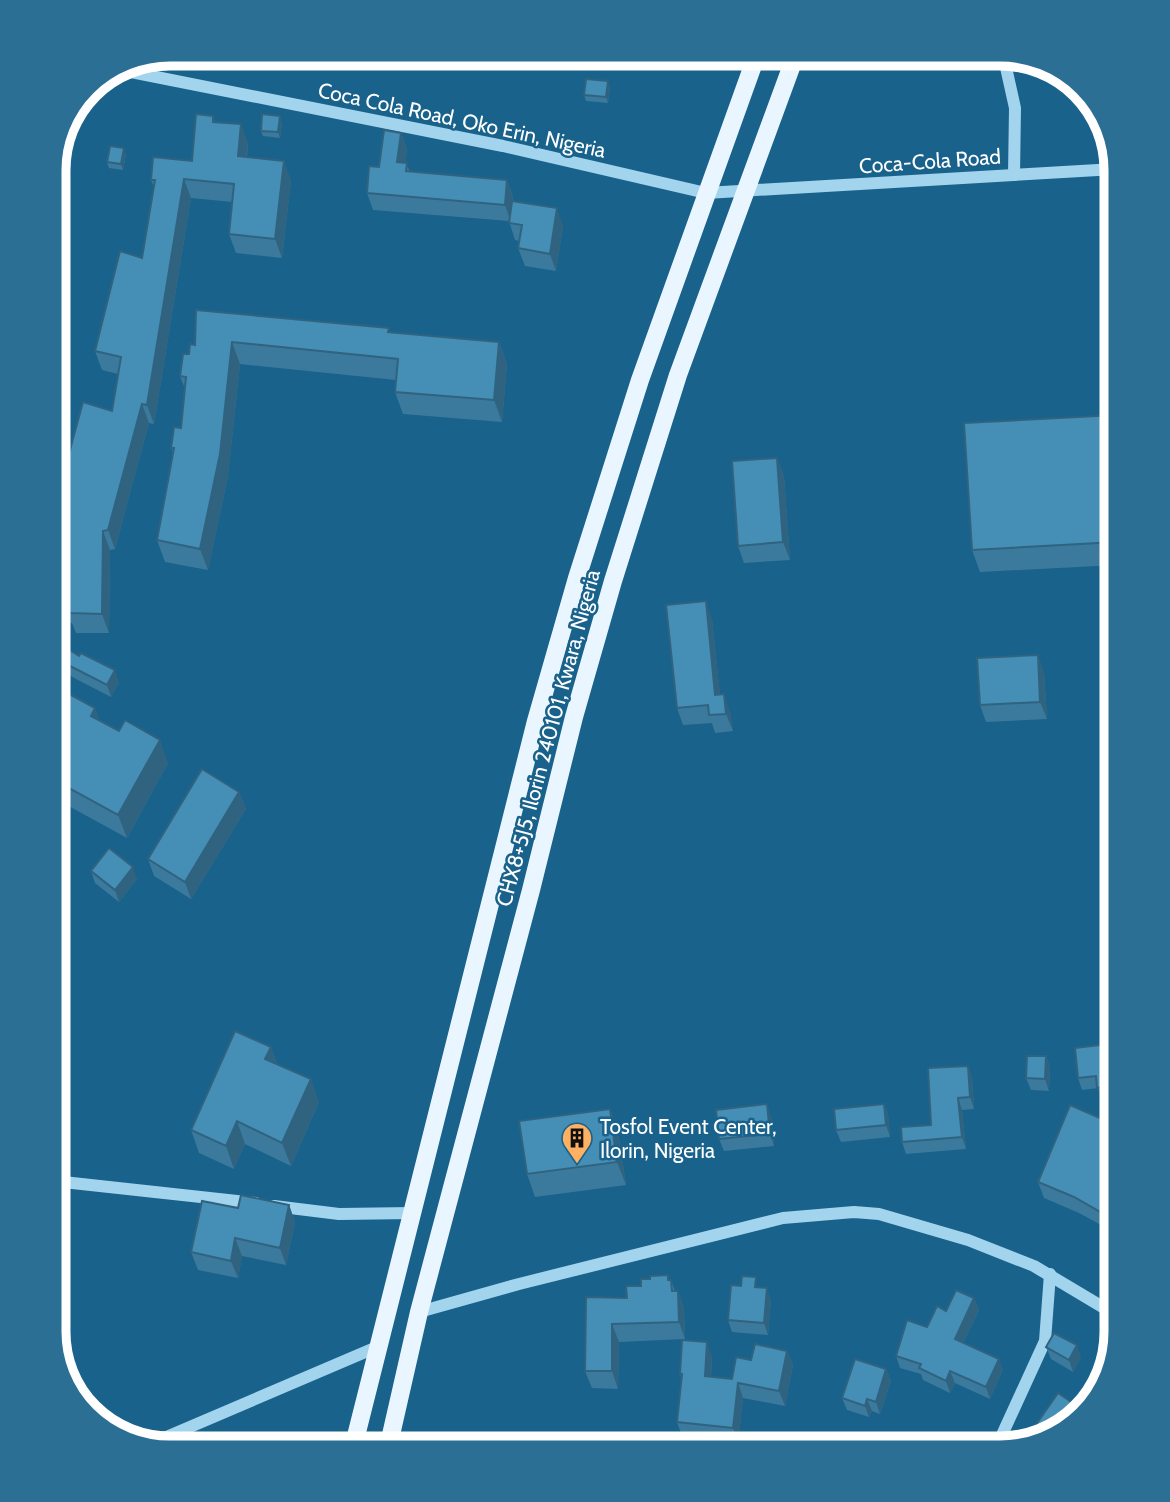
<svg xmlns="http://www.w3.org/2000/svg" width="1170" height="1502" viewBox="0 0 1170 1502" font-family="Cabin,sans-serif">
<rect width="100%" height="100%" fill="#19628b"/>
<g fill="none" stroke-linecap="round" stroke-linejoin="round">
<g stroke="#a3d4ee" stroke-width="12">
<polyline points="1003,54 1015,108 1014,175"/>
<polyline points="126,71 503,146 706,193 1115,169"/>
<polyline points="54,1181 256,1203"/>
<polyline points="274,1206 339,1214 413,1213"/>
<polyline points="419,1312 519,1284 783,1218 854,1212 879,1214 968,1240 1034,1266 1116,1315"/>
<polyline points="150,1444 377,1347"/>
<polyline points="765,1448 766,1442"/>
<polyline points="996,1448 1045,1341 1050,1274"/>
</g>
<g stroke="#eaf6ff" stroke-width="18">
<polyline points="353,1448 536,721 577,578 640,380 757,54"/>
<polyline points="388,1448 419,1312 531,890 574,717 613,581 678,375 796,54"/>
</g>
</g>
<g fill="#3b7a9d">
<polygon points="610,87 608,103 586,101 584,95"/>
<polygon points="213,116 215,122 248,143 247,157 291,180 282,258 236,253 229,234 233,202 191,198 154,424 149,423 115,549 110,550 109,633 76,633 72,623 54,622 55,497 61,497 112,411 118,374 102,370 95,351 142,258 154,187 151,180 192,161"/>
<polygon points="282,122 280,138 263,136 261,131"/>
<polygon points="401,133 407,149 405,163 410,171 507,180 513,196 513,201 563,226 556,271 525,266 518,248 520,241 515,240 509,221 373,210 367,193 379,167"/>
<polygon points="68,135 67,151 60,150"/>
<polygon points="126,154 123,170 109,168 107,162"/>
<polygon points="390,332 499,342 507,364 502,422 403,414 395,392 396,380 240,364 228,476 208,570 165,562 157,540 173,453 171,448 181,428 185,389 180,376 189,354 195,345"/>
<polygon points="1116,415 1116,565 980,572 972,550"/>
<polygon points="777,458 784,476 790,560 744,563 738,546"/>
<polygon points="712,619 720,695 730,712 733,731 715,733 712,723 683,725 677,708"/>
<polygon points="54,640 119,682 111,697 76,679 54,666"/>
<polygon points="1044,672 1047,719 986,722 980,705"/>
<polygon points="54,699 100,721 168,763 127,838 54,798"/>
<polygon points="239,792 246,809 191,899 154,876 148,859"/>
<polygon points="91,871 137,879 119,902 95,883"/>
<polygon points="1116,1043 1116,1098 1102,1099 1098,1088 1082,1090 1078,1078"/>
<polygon points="271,1047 277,1064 319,1102 291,1166 245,1144 234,1169 199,1153 191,1130"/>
<polygon points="1046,1056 1050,1068 1049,1091 1031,1090 1026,1078"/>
<polygon points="968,1066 972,1078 974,1109 962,1110 966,1149 906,1154 902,1142 931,1125"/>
<polygon points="884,1104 888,1115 890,1137 841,1142 836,1130"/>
<polygon points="610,1109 618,1132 626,1185 535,1197 527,1174"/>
<polygon points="771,1116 774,1146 724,1151 719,1139"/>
<polygon points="1116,1125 1116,1233 1079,1213 1044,1198 1038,1182"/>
<polygon points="289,1205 295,1222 286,1265 242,1256 238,1278 198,1270 191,1252 238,1208"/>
<polygon points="670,1280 671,1280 675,1291 678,1291 684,1309 685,1339 619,1342 618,1389 592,1388 585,1371 627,1298"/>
<polygon points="759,1288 771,1300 768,1335 732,1332 728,1320"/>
<polygon points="974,1298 979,1310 963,1343 1003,1370 990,1399 955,1383 950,1393 923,1380 921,1374 900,1368 896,1356 927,1327 946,1311"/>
<polygon points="1046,1347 1081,1357 1073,1372 1051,1359"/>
<polygon points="787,1351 793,1365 785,1406 743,1398 738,1442 682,1436 677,1422 682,1379 680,1374 712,1356 711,1377 732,1379 751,1360"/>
<polygon points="886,1369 891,1381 880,1414 872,1411 869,1417 847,1410 842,1398"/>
<polygon points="1074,1404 1064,1428 1036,1437 1033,1429"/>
</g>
<g fill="#30637f">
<polygon points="608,81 610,87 608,103 606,97"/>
<polygon points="280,116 282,122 280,138 278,132"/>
<polygon points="241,124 248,143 244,175 238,156"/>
<polygon points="401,133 407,149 403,179 397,162"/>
<polygon points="68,135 68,137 67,151 65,145 65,140"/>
<polygon points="124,148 126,154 123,170 121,164"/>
<polygon points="284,161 291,180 282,258 275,239"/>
<polygon points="184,179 191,198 154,424 147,405"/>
<polygon points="507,180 513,196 511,222 505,205"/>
<polygon points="557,208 563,226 556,271 550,254"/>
<polygon points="232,342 240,364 228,476 208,570 200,549"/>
<polygon points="499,342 507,364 502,422 494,400"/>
<polygon points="142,404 149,423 115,549 108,530"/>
<polygon points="777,458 784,476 790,560 783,542"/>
<polygon points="103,531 110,550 109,633 102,614"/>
<polygon points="706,601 712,619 722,712 715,695"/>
<polygon points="1038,655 1044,672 1047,719 1040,702"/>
<polygon points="115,670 119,682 111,697 107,685"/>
<polygon points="724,694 730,712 733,731 726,714"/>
<polygon points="95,708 104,731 91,716"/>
<polygon points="160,740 168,763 127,838 118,815"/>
<polygon points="239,792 246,809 191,899 185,882"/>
<polygon points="133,867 137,879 119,902 115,890"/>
<polygon points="271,1047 279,1070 265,1059"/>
<polygon points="1046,1056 1050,1068 1049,1091 1045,1079"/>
<polygon points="968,1066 972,1078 974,1109 970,1097"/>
<polygon points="311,1079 319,1102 291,1166 282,1143"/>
<polygon points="958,1098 962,1110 966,1149 962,1137"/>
<polygon points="767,1104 771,1116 774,1146 770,1134"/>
<polygon points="884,1104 888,1115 890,1137 886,1125"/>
<polygon points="610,1109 618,1132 626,1185 617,1162"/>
<polygon points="237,1121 245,1144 234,1169 226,1146"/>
<polygon points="289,1205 295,1222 286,1265 280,1248"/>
<polygon points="235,1238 242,1256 238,1278 231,1261"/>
<polygon points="767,1288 771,1300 768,1335 764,1323"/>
<polygon points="678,1291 684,1309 685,1339 679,1322"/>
<polygon points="974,1298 979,1310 959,1351 955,1339"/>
<polygon points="612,1324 619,1342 618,1389 612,1371"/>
<polygon points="707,1342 712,1356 710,1391 705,1376"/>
<polygon points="1077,1345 1081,1357 1073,1372 1069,1360"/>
<polygon points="787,1351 793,1365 785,1406 779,1391"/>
<polygon points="999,1359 1003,1370 990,1399 986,1387"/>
<polygon points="886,1369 891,1381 880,1414 876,1402"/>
<polygon points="950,1371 955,1383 950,1393 946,1381"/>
<polygon points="738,1383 743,1398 738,1442 733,1428"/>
<polygon points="867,1399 872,1411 869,1417 865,1406"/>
</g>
<g fill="#458eb6" stroke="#30637f" stroke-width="2">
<polygon points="586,79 608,81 606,97 584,95"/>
<polygon points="196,114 213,116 213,122 241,124 238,156 284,161 275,239 229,234 234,184 184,179 147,405 142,404 108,530 103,531 102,614 69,613 69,604 54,603 55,497 61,497 61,483 83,402 112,411 121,357 95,351 120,251 142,258 155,180 151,180 153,157 192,161"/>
<polygon points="262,114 280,116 278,132 261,131"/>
<polygon points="384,130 401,133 397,162 407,163 406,171 507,180 505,205 367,193 369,166 379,167"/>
<polygon points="110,146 124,148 121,164 107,162"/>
<polygon points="512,201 557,208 550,254 518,248 522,225 509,223"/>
<polygon points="196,310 389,328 388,332 499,342 494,400 395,392 398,359 232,342 220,454 200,549 157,540 174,448 171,448 174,427 181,428 186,377 180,376 183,354 189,354 190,344 195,345"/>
<polygon points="1116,415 1116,542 972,550 964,423"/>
<polygon points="777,458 783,542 738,546 732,461"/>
<polygon points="706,601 715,695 724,694 726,714 709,715 708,705 677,708 666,605"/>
<polygon points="54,640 79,656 81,653 115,670 107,685 72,667 54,657"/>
<polygon points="1038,655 1040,702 980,705 977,658"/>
<polygon points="60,689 95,708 91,716 119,731 125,720 160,740 118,815 54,780 54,699"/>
<polygon points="202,769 239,792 185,882 148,859"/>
<polygon points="109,848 133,867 115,890 91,871"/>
<polygon points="235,1031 271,1047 265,1059 311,1079 282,1143 237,1121 226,1146 191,1130"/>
<polygon points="1116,1043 1116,1082 1112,1083 1113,1086 1097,1088 1096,1076 1078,1078 1075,1048"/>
<polygon points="1027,1056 1046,1056 1045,1079 1026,1078"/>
<polygon points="968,1066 970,1097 958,1098 962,1137 902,1142 901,1127 931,1125 928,1068"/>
<polygon points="767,1104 770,1134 719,1139 716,1110"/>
<polygon points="884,1104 886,1125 836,1130 834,1109"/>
<polygon points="1070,1105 1116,1125 1116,1221 1074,1197 1038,1182"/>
<polygon points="610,1109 617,1162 527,1174 519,1121"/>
<polygon points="241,1195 289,1205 280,1248 235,1238 231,1261 191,1252 202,1201 238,1208"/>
<polygon points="668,1275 668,1280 671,1280 672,1291 678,1291 679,1322 612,1324 612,1371 585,1371 586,1297 627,1298 626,1286 641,1286 641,1279 650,1279 650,1276"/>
<polygon points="742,1276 756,1277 755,1287 767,1288 764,1323 728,1320 731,1285 741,1286"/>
<polygon points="956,1290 974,1298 955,1339 999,1359 986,1387 950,1371 946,1381 919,1368 921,1364 896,1356 907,1320 927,1327 937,1306 946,1311"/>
<polygon points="1054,1333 1077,1345 1069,1360 1046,1347"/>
<polygon points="682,1340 707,1342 705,1376 732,1379 736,1357 751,1360 755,1344 787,1351 779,1391 738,1383 733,1428 677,1422 682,1374 680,1374"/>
<polygon points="855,1359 886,1369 876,1402 867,1399 865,1406 842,1398"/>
<polygon points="1105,1362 1107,1364 1100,1389 1064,1428 1041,1435 1033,1429 1058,1393 1074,1404"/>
</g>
<defs>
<g id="building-pin" transform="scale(1.575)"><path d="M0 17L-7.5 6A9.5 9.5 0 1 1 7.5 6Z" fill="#ffb060" stroke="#19628b"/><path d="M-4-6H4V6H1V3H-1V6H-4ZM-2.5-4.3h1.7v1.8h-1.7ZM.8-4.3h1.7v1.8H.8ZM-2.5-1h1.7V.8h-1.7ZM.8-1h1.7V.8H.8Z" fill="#111"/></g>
</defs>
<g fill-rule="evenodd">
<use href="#building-pin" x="577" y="1138"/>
</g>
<g text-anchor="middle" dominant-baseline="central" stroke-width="5" stroke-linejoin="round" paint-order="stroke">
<g font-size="21" fill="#fff" stroke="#19628b">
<text transform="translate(462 120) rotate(12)">Coca Cola Road, Oko Erin, Nigeria</text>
<text transform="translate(930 161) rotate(-4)">Coca-Cola Road</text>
<text transform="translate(548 738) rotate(-75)">CHX8+5J5, Ilorin 240101, Kwara, Nigeria</text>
</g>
<g font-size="21" fill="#fff" stroke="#19628b" text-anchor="start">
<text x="600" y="1126">Tosfol Event Center,<tspan x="600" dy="24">Ilorin, Nigeria</tspan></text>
</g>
</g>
<path d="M0 0H1170V1502H0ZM170 66H1000A104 104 0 0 1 1104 170V1332A104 104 0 0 1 1000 1436H170A104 104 0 0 1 66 1332V170A104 104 0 0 1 170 66Z" fill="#2b6f94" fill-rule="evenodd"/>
<path fill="none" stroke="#fff" stroke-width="9" d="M170 66H1000A104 104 0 0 1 1104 170V1332A104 104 0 0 1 1000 1436H170A104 104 0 0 1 66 1332V170A104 104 0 0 1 170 66Z"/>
</svg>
